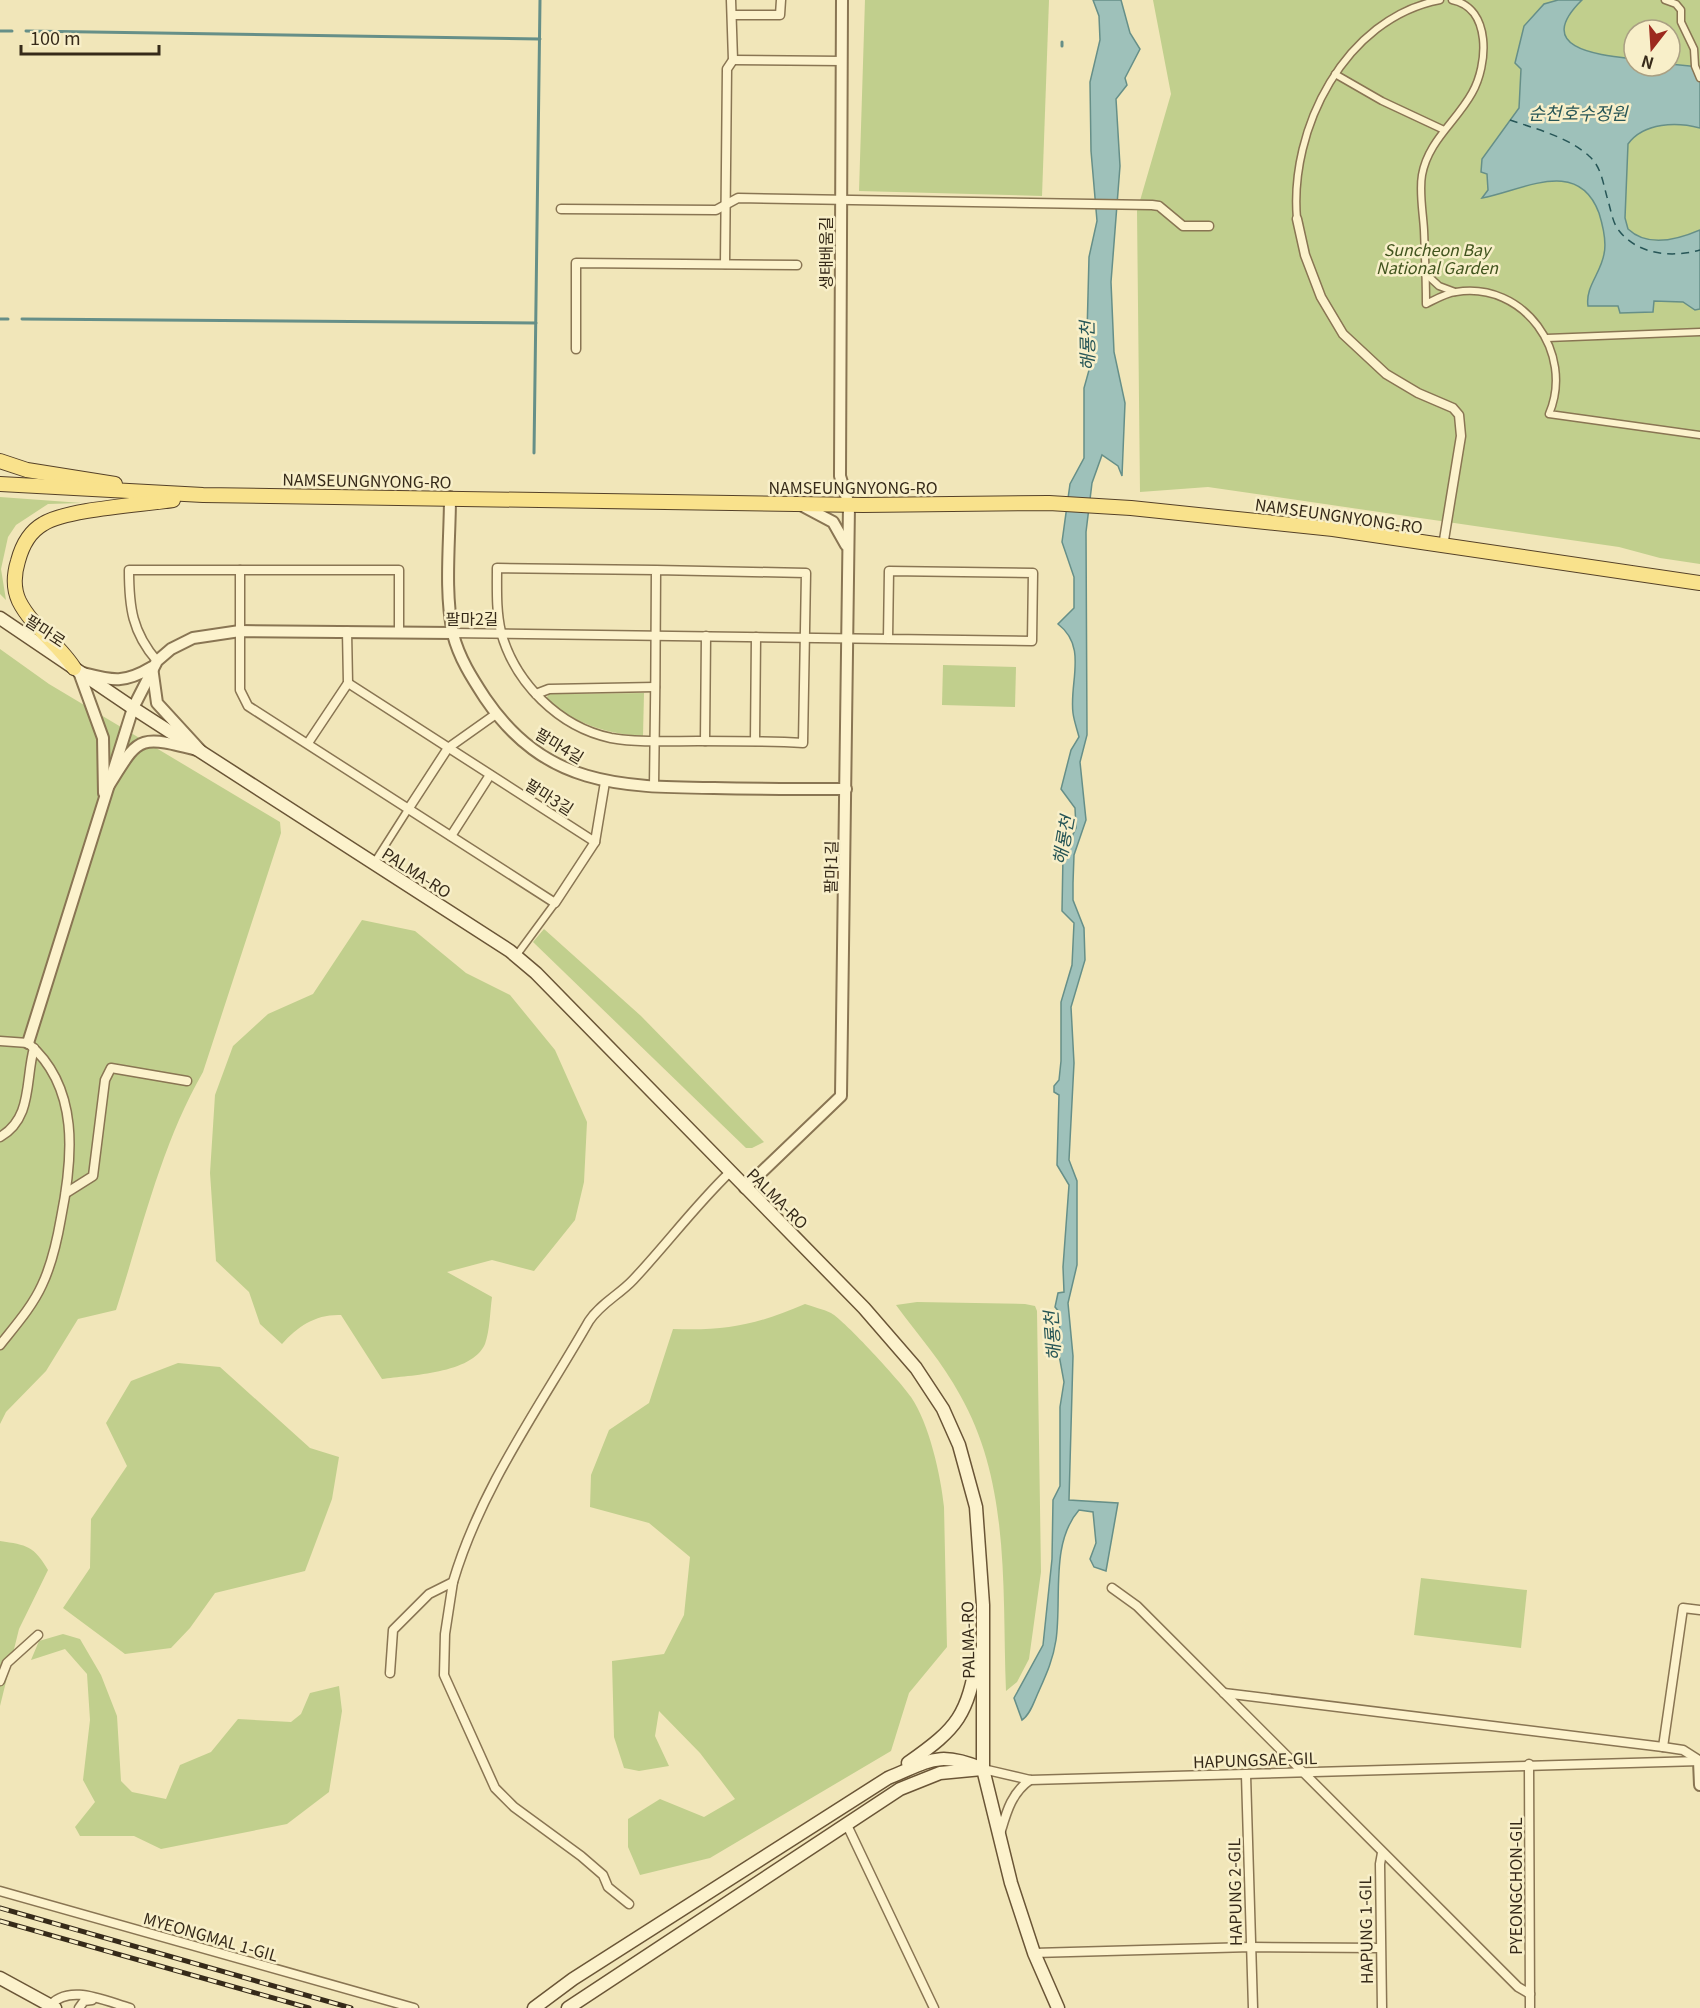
<svg xmlns="http://www.w3.org/2000/svg" width="1700" height="2008" viewBox="0 0 1700 2008" font-family="Georgia,'Noto Sans KR',serif">
<rect width="100%" height="100%" fill="#f1e6b9"/>
<g fill="#c1cf8d" fill-rule="evenodd">
<polygon points="865,0 1049,0 1042,196 859,191"/>
<path d="M1153 0H1700V564L1660 558 1619 547 1208 487 1140 492 1137 211 1171 94ZM1634 30H1670V66H1634Z"/>
<polygon points="0,497 82,503 48,504 16,525 8,537 1,569 6,600 0,594"/>
<path d="M0 649 49 684 280 822 281 833 203 1072C161 1145 142 1230 116 1310L78 1319 46 1371 6 1412 0 1424Z"/>
<polygon points="943,665 1016,667 1015,707 942,705"/>
<path d="M644 693 643 736C605 734 576 723 545 700L549 694Z"/>
<path d="M362 920 415 931 466 973 510 995 555 1050 587 1122 584 1182 575 1220 534 1271 492 1260 447 1272 492 1297C490 1311 490 1330 485 1344 472 1374 410 1375 382 1379L341 1315C316 1314 298 1326 282 1344L260 1324 249 1292 216 1261 210 1173 215 1095 233 1046 268 1014 313 994Z"/>
<polygon points="544,929 641,1016 764,1142 752,1148 746,1148 533,942"/>
<path d="M917 1302 1025 1304 1035 1306 1037 1311 1041 1572 1029 1659 1017 1682 1006 1691C1002 1592 1011 1484 960 1395 943 1363 918 1335 896 1305Z"/>
<path d="M805 1304C813 1307 823 1309 831 1313 845 1321 901 1382 911 1397 929 1423 941 1476 944 1507L947 1647 909 1693 891 1751 710 1858 640 1875 628 1847V1819L660 1799 704 1817 735 1799 700 1753 659 1711 655 1736 669 1766 639 1771 624 1768 614 1737 612 1661 664 1654 684 1615 690 1557 649 1523 590 1507 591 1475 609 1430 649 1403 673 1329C726 1331 756 1325 805 1304Z"/>
<polygon points="178,1363 220,1367 310,1448 339,1457 332,1499 305,1571 215,1593 190,1628 171,1648 125,1654 63,1608 90,1568 91,1519 127,1466 106,1423 131,1381"/>
<path d="M0 1541C27 1545 34 1546 48 1570L19 1629 0 1706Z"/>
<polygon points="1421,1578 1527,1590 1521,1648 1414,1635"/>
<polygon points="63,1634 80,1639 101,1675 117,1716 121,1781 132,1792 166,1799 180,1765 211,1752 238,1719 291,1722 301,1714 310,1693 339,1686 342,1711 329,1792 287,1824 161,1849 134,1836 80,1836 75,1827 95,1802 83,1780 90,1720 87,1674 65,1649 31,1660 39,1641"/>
</g>
<g fill="#9ec1ba" stroke="#668f88" stroke-width="1.5">
<path d="M1093 0H1121L1130 33 1140 49 1125 78 1127 85 1116 99 1120 166 1111 282 1114 352 1125 403 1122 476 1118 466 1102 455 1092 483 1086 532 1087 735 1080 762 1086 820 1074 855 1073 883V900L1084 928 1085 960 1071 1007 1074 1063 1069 1160 1077 1181V1265L1068 1303 1073 1356 1069 1500 1118 1503 1106 1571 1094 1567 1090 1559 1096 1543 1093 1512 1079 1510C1050 1543 1062 1599 1056 1640 1053 1660 1046 1675 1038 1693 1034 1702 1030 1715 1022 1720L1014 1698 1043 1645 1052 1559 1053 1500 1060 1486V1407L1064 1382 1059 1355 1060 1313 1055 1307 1058 1293 1064 1292 1063 1267 1069 1185 1057 1165 1059 1095 1054 1092V1086L1059 1080 1061 1061V1002L1072 965 1074 923 1062 911 1063 855 1076 828 1075 808 1061 789 1071 750 1079 737C1077 729 1074 721 1073 713 1069 682 1088 647 1058 624L1074 608V577L1062 542 1070 484 1084 458V388L1091 363 1087 334 1089 257 1097 221 1091 151 1090 82 1100 40 1099 16Z"/>
<path d="M1558 0H1582C1532 49 1599 55 1634 59V66H1670V64L1700 67V128C1677 122 1644 122 1628 144L1625 218 1628 229C1648 248 1677 240 1700 230V309L1695 310 1683 302 1654 301 1653 312 1620 313 1618 306H1588C1585 287 1601 273 1604 254 1607 241 1603 226 1599 213 1578 156 1522 191 1482 198L1488 190 1487 174 1481 172 1482 159 1519 108 1521 69 1515 63 1524 26 1544 4Z"/>
</g>
<g fill="none" stroke-linecap="round" stroke-linejoin="round">
<g stroke="#668f88" stroke-width="3">
<polyline points="0,31 12,31"/>
<polyline points="26,31 540,39"/>
<polyline points="1062,46 1062,42"/>
<polyline points="0,319 8,319"/>
<polyline points="22,319 536,323"/>
<polyline points="534,453 540,0"/>
</g>
<path stroke="#275657" stroke-width="1.5" stroke-dasharray="8 6" stroke-linecap="butt" d="M1510 120C1536 129 1568 137 1589 156 1601 166 1603 183 1607 197 1610 206 1612 220 1617 228 1636 255 1671 258 1700 250"/>
<g stroke="#897553" stroke-width="9">
<g id="pedestrian">
<path d="M1452 0C1492 8 1488 65 1472 93 1456 122 1428 141 1422 175 1419 192 1423 212 1424 230 1425 255 1426 279 1426 304 1436 299 1446 293 1456 292 1524 281 1575 353 1549 414L1700 435"/>
<polyline points="1665,0 1676,4 1681,10 1681,22 1694,49 1695,66 1700,78"/>
<polyline points="1335,74 1382,101 1444,130"/>
<path d="M1297 219C1289 129 1345 18 1440 0"/>
<polyline points="1426,274 1439,286 1455,292"/>
<polyline points="1547,338 1700,332"/>
<polyline points="374,863 409,808"/>
<polyline points="516,956 555,903"/>
</g>
</g>
<g stroke="#897553" stroke-width="11">
<g id="minor">
<polyline points="732,15 780,15 781,0"/>
<polyline points="733,60 842,61"/>
<polyline points="561,209 716,210 738,198 1152,205 1159,206 1183,226 1209,226"/>
<polyline points="1297,219 1305,255 1321,297 1343,334 1386,374 1418,393 1453,408 1459,415 1461,436 1443,546"/>
<polyline points="725,264 727,69 733,60 731,0"/>
<polyline points="576,349 576,263 797,265"/>
<polyline points="240,570 240,690 248,706 555,903 595,842 605,782"/>
<polyline points="453,633 1032,641 1033,573 889,571 888,639"/>
<path d="M157 661C132 632 129 607 129 570H399V632"/>
<polyline points="348,683 595,842"/>
<polyline points="536,694 549,689 655,687"/>
<polyline points="705,741 706,636"/>
<polyline points="755,741 756,637"/>
<polyline points="308,743 348,683 347,631"/>
<path d="M654 787C655 715 656 642 656 570L806 573 803 743C768 741 733 741 698 741 670 741 640 743 611 738 559 727 515 683 501 632 496 611 497 589 497 568L656 570"/>
<polyline points="409,808 448,748 496,714"/>
<polyline points="451,836 490,775"/>
<path d="M0 1041 28 1043C80 1087 73 1158 61 1218 57 1241 52 1264 42 1285 32 1307 15 1326 0 1345"/>
<path d="M0 1137C33 1118 25 1080 34 1048"/>
<polyline points="66,1193 93,1176 105,1080 111,1068 187,1081"/>
<polyline points="453,1582 445,1634 444,1675 495,1788 514,1807 581,1856 603,1875 608,1887 629,1904"/>
<polyline points="1112,1588 1137,1606 1518,1987 1530,1994"/>
<path d="M390 1673 393 1630 429 1594 453 1582C481 1487 541 1405 589 1321 601 1303 619 1295 633 1280 666 1245 694 1207 729 1173"/>
<polyline points="0,1681 7,1663 38,1635"/>
<polyline points="1224,1693 1663,1747 1683,1750 1699,1760"/>
<polyline points="1663,1747 1683,1608 1700,1610"/>
<polyline points="1529,1764 1530,2008"/>
<polyline points="983,1769 1030,1780 1700,1761"/>
<polyline points="1246,1775 1253,2008"/>
<polyline points="847,1825 934,2008"/>
<path d="M1000 1834C1006 1814 1011 1793 1030 1780"/>
<polyline points="0,1891 414,2008"/>
<polyline points="1034,1953 1251,1947 1380,1948"/>
<path d="M48 2008C67 1982 105 2001 130 2008"/>
<polyline points="79,2008 84,2001 92,2000"/>
<polyline points="1382,2008 1380,1864 1382,1853"/>
</g>
</g>
<g stroke="#897553" stroke-width="14">
<g id="tertiary">
<path d="M450 497C450 541 444 590 453 634 459 658 472 678 485 698 545 786 619 787 714 788 758 789 802 789 846 789"/>
<polyline points="801,505 833,522 846,545"/>
<path d="M152 667 157 703 201 751C133 733 140 737 104 793L103 738 79 672C111 680 122 685 152 667Z"/>
<polyline points="28,1043 133,708 157,661 171,649 193,638 240,631 453,633"/>
<polyline points="745,1188 841,1096 849,505 840,476 842,0"/>
<polyline points="1699,1761 1700,1785"/>
</g>
</g>
<g stroke="#6a5536" stroke-width="15">
<g id="secondary">
<polyline points="0,618 133,708 510,951 536,973 864,1308 916,1368 943,1409 959,1445 976,1507 983,1605 983,1769 1011,1883 1034,1953 1058,2008"/>
<path d="M908 1763C959 1727 967 1716 978 1654"/>
<polyline points="0,1978 55,2008"/>
<path d="M534 2008 573 1979 888 1778C930 1761 938 1750 983 1769"/>
<polyline points="568,2008 900,1789 940,1773 982,1769"/>
</g>
</g>
<g stroke="#554128" stroke-width="16">
<g id="primary">
<polyline points="0,461 27,470 115,484"/>
<polyline points="0,484 203,495 863,505 1049,503 1131,508 1333,529 1700,583"/>
<path d="M74 668C59 644 32 627 19 601 13 588 14 574 18 561 22 546 29 532 43 524 67 509 141 505 173 500"/>
</g>
</g>
<use href="#pedestrian" stroke="#fcf2cc" stroke-width="6"/>
<use href="#minor" stroke="#fcf2cc" stroke-width="8"/>
<use href="#tertiary" stroke="#fcf2cc" stroke-width="10"/>
<use href="#secondary" stroke="#fcf2cc" stroke-width="12"/>
<use href="#primary" stroke="#f9e28c" stroke-width="14"/>
<g stroke="#362a19" stroke-width="5">
<g id="rail">
<polyline points="0,1908 351,2008"/>
<polyline points="0,1921 309,2008"/>
</g>
</g>
<use href="#rail" stroke="#f8efc9" stroke-width="3" stroke-dasharray="9" stroke-linecap="butt"/>
</g>
<g text-anchor="middle" dominant-baseline="central" stroke-width="5" stroke-linejoin="round" paint-order="stroke">
<g font-size="16" font-style="italic" fill="#41541e" stroke="#f8efc9">
<text x="1437" y="249">Suncheon Bay<tspan x="1437" dy="18">National Garden</tspan></text>
</g>
<g font-size="16" fill="#362a19" stroke="#f8efc9">
<text transform="translate(825 253) rotate(-90)">생태배움길</text>
<text transform="translate(367 480) rotate(1)">NAMSEUNGNYONG-RO</text>
<text x="853" y="487">NAMSEUNGNYONG-RO</text>
<text transform="translate(1339 515) rotate(8)">NAMSEUNGNYONG-RO</text>
<text x="472" y="618">팔마2길</text>
<text transform="translate(46 630) rotate(33)">팔마로</text>
<text transform="translate(560 745) rotate(31)">팔마4길</text>
<text transform="translate(550 796) rotate(32)">팔마3길</text>
<text transform="translate(830 867) rotate(-89)">팔마1길</text>
<text transform="translate(417 872) rotate(33)">PALMA-RO</text>
<text transform="translate(778 1198) rotate(45)">PALMA-RO</text>
<text transform="translate(967 1640) rotate(-91)">PALMA-RO</text>
<text transform="translate(1255 1759) rotate(-2)">HAPUNGSAE-GIL</text>
<text transform="translate(1515 1886) rotate(-90)">PYEONGCHON-GIL</text>
<text transform="translate(1234 1892) rotate(-91)">HAPUNG 2-GIL</text>
<text transform="translate(1365 1930) rotate(-91)">HAPUNG 1-GIL</text>
<text transform="translate(211 1936) rotate(16)">MYEONGMAL 1-GIL</text>
</g>
<g font-size="18" font-style="italic" fill="#275657" stroke="#f8efc9">
<text x="1578" y="112">순천호수정원</text>
<text transform="translate(1086 346) rotate(-91)">해룡천</text>
<text transform="translate(1062 840) rotate(-80)">해룡천</text>
<text transform="translate(1051 1336) rotate(-94)">해룡천</text>
</g>
</g>
<g transform="translate(1652 48) rotate(197)"><circle r="28" fill="#f8efc9" stroke="#aaa083" stroke-width="1.5"/>
<path d="M0-4.5L10 22L0 15L-10 22Z" fill="#9c291e"/>
<text y="-9" font-size="16" font-weight="bold" text-anchor="middle" fill="#362a19">N</text>
</g>
<path d="M21 45v9h138v-9" fill="none" stroke="#362a19" stroke-width="3"/>
<text x="30" y="45" font-size="18" fill="#362a19" stroke="#f8efc9" stroke-width="4.5" paint-order="stroke">100 m</text>
</svg>
